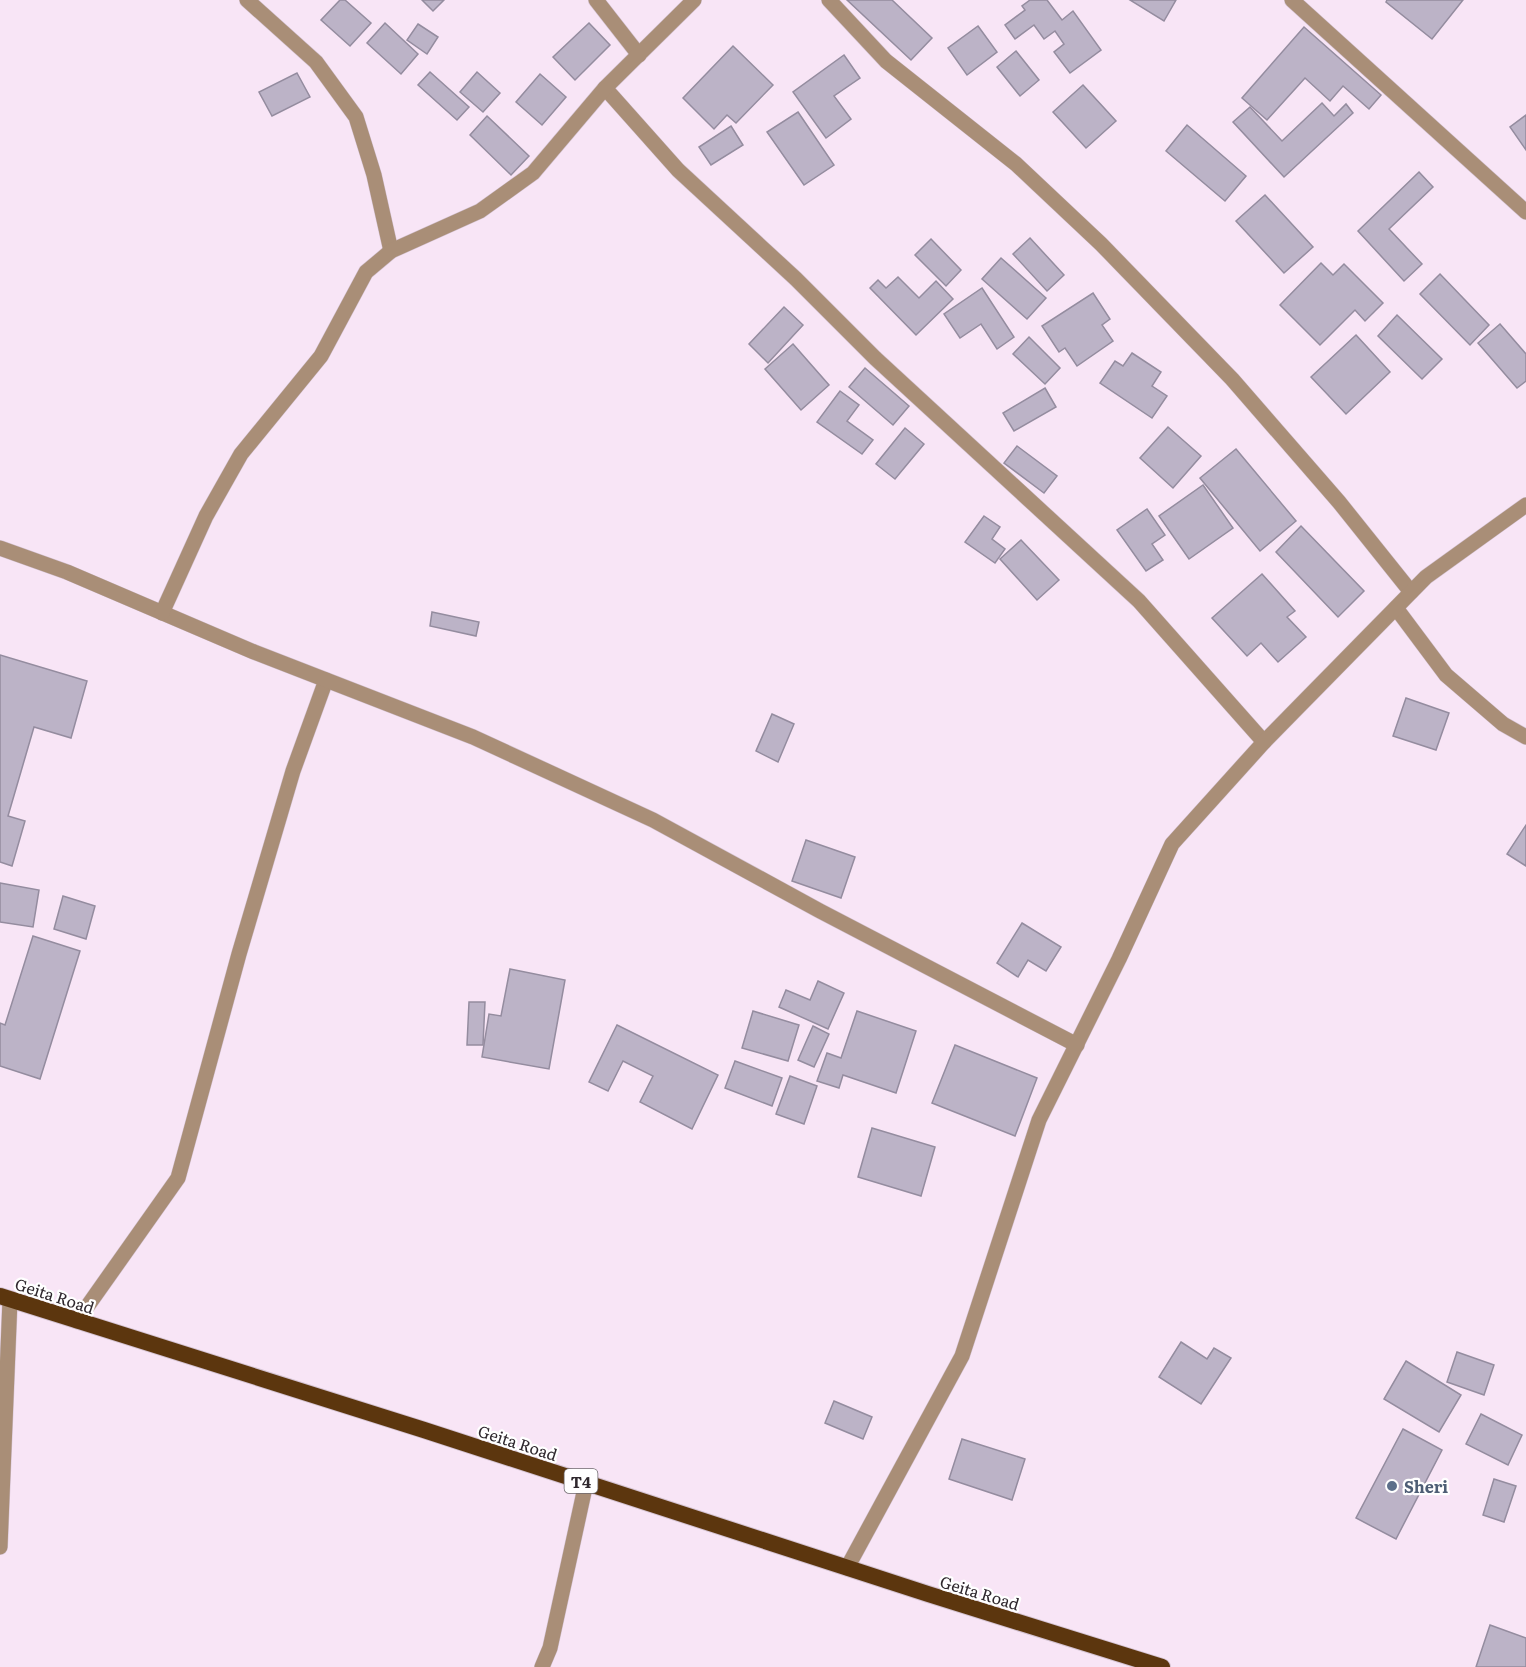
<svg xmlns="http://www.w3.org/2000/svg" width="1526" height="1667" viewBox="0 0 1526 1667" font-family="Literata,serif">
<rect width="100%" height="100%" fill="#f8e5f6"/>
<g fill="#bcb3c7" stroke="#948c9f" stroke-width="1.5">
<polygon points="340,0 345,0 371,23 350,46 321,20"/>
<polygon points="422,0 444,0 433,11"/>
<polygon points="847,0 892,0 932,38 911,60"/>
<polygon points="1030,0 1047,0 1062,20 1073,11 1101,50 1070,73 1054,52 1064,44 1055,31 1044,39 1034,25 1015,39 1005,25 1025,10 1022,6"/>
<polygon points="1130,0 1176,0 1164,21"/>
<polygon points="1387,0 1463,0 1432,39 1386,2"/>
<polygon points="385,23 418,54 401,74 367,43"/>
<polygon points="589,23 610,45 575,80 553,57"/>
<polygon points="418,24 438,37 427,54 407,40"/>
<polygon points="978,26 997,52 967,75 948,48"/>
<polygon points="1304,27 1381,95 1369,109 1343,86 1330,101 1305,78 1267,120 1242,98"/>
<polygon points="733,46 773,85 736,123 727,115 714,129 683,98"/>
<polygon points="1016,51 1039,80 1020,96 997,67"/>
<polygon points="844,55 860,78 834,96 851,119 826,138 793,92"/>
<polygon points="430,72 469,107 457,120 418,85"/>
<polygon points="477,72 500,93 483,112 460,92"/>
<polygon points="297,73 310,97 272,116 259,92"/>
<polygon points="540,74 566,97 542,125 516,102"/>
<polygon points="1083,85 1116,121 1086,148 1053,112"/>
<polygon points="1322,103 1334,116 1346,104 1353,113 1284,177 1233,122 1250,107 1282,141"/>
<polygon points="798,112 834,165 804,185 767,132"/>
<polygon points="1526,115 1526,150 1510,127"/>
<polygon points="487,116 529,156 511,175 470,135"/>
<polygon points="1187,125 1246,176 1225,201 1166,151"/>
<polygon points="731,126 743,145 711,165 699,147"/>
<polygon points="1419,172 1433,187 1389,229 1422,264 1404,281 1358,231"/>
<polygon points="1265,195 1313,247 1284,273 1236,221"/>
<polygon points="1030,238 1064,275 1047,291 1013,254"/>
<polygon points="931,239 961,270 946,286 915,255"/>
<polygon points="1001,258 1046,298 1027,319 982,279"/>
<polygon points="1321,263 1333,275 1344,264 1383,303 1365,321 1355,310 1320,345 1280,305"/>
<polygon points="1440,274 1489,325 1470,345 1420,294"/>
<polygon points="898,277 919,298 936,281 953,299 916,335 870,288 878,280 886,288"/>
<polygon points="982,288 1014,337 997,349 981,324 960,338 944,314"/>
<polygon points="1093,293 1110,319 1102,325 1113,341 1077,366 1065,348 1059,352 1042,326"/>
<polygon points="784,307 803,325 768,363 749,344"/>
<polygon points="1397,315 1442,359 1422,379 1378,336"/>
<polygon points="1500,324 1526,354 1526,381 1517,388 1478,343"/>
<polygon points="1356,335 1390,372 1346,414 1311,377"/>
<polygon points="1029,337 1060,368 1045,384 1013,354"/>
<polygon points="793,344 829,385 801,410 765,369"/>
<polygon points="1132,353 1161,372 1152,386 1167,396 1152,418 1100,383 1115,361 1123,366"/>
<polygon points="865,368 909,406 893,425 849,387"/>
<polygon points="1045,388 1056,407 1014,431 1003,413"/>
<polygon points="840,391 859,405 847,421 873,440 862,454 817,422"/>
<polygon points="1168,427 1201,456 1173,488 1140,458"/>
<polygon points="905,428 924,444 895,479 876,464"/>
<polygon points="1017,446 1057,476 1044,493 1004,463"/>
<polygon points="1236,449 1296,521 1260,551 1200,478"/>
<polygon points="1203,485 1233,528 1189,559 1159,516"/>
<polygon points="1147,509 1165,535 1152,544 1163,560 1146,571 1117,530"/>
<polygon points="984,516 1000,527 992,539 1005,549 995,563 965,542"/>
<polygon points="1301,526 1364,591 1338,617 1276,552"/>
<polygon points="1021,540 1059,580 1037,600 1000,559"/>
<polygon points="1262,574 1295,611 1287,617 1306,637 1278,662 1261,643 1247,656 1212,618"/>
<polygon points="432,612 479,622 476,636 430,626"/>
<polygon points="0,655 87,681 71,738 34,727 8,816 25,821 12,866 0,862"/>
<polygon points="1406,698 1449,713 1436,750 1393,736"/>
<polygon points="772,714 794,724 778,762 756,751"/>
<polygon points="1526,825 1526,866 1507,854"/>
<polygon points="806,840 855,857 841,898 792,881"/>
<polygon points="0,883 39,890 33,927 0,922"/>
<polygon points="63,896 95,906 86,939 54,929"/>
<polygon points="1022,923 1061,947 1046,971 1028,960 1018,977 997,963"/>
<polygon points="33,936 80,951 40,1079 0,1066 0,1023 5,1025"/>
<polygon points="510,969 565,980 549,1069 482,1057 489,1014 501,1016"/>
<polygon points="818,981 844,993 828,1029 779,1007 786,990 810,1000"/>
<polygon points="469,1002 485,1002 483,1045 467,1045"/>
<polygon points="753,1011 799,1025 788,1061 742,1048"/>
<polygon points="857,1011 916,1031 896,1093 843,1075 839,1088 817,1081 827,1053 841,1058"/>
<polygon points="617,1025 718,1075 692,1129 640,1102 653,1076 623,1061 608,1091 589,1082"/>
<polygon points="813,1026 829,1034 814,1067 798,1060"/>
<polygon points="955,1045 1037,1078 1015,1136 932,1103"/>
<polygon points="735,1061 782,1078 772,1106 725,1088"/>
<polygon points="790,1076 817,1086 804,1124 776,1114"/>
<polygon points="872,1128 935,1147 921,1196 858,1177"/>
<polygon points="1181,1342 1207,1359 1214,1348 1231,1358 1201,1404 1159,1377"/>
<polygon points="1457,1352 1494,1365 1484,1395 1447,1382"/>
<polygon points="1406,1361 1461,1395 1439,1432 1384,1399"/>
<polygon points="834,1401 872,1417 863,1439 825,1423"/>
<polygon points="1481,1414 1522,1435 1508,1465 1466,1444"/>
<polygon points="1403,1429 1442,1450 1396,1539 1356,1518"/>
<polygon points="962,1439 1025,1459 1012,1500 949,1479"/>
<polygon points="1494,1479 1516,1486 1504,1522 1483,1515"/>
<polygon points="1490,1625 1526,1638 1526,1667 1476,1667"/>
</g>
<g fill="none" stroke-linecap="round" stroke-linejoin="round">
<g stroke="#d4c3d2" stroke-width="16">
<polyline id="service" points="77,1321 178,1178 239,954 293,771 326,680"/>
</g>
<g stroke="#d4c3d2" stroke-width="16">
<g id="minor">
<polyline points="247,0 316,62 356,117 374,175 391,251"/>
<polyline points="596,0 639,55"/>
<polyline points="829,0 886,61 1016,164 1101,244 1232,379 1339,502 1411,592"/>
<polyline points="1292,0 1526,212"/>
<polyline points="605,88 678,170 796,279 875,358 1139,601 1264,742"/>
<polyline points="0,548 67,572 254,652 473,737 653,820 820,911 1077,1045"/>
<polyline points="1396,608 1446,675 1503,724 1526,737"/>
<polyline points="162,613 206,516 241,454 321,356 366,272 391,251 480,211 533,173 605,88 694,0"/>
<polyline points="0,1547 10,1300"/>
<polyline points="847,1568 962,1356 1039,1120 1119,959 1172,844 1264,742 1426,577 1526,505"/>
<polyline points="542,1667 550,1648 586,1483"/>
</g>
</g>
<g stroke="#d4c3d2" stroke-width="18">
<polyline id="trunk" points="0,1296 424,1430 928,1594 1162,1667"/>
</g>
<use href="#service" stroke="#a98e77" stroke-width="15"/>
<use href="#minor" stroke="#a98e77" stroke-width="15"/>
<use href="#trunk" stroke="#5c360e" stroke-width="16"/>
</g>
<circle fill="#5c6f8a" stroke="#fff" stroke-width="2" cx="1392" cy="1486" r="6"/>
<g text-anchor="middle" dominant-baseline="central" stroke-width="4.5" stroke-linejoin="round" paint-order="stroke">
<rect fill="#fff" stroke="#6d686d" stroke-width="1.5" x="564.5" y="1469" width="33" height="24" rx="4.5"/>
<g font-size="15" font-weight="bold" fill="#2f282e">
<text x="581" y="1481">T4</text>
</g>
<g font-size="16" fill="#2f282e" stroke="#fff">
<text transform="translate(55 1295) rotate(18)">Geita Road</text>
<text transform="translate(518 1442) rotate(18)">Geita Road</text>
<text transform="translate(980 1592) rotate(17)">Geita Road</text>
</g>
<g font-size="16" font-weight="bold" fill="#4e5e75" stroke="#fff" text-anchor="start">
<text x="1404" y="1486">Sheri</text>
</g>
</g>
</svg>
